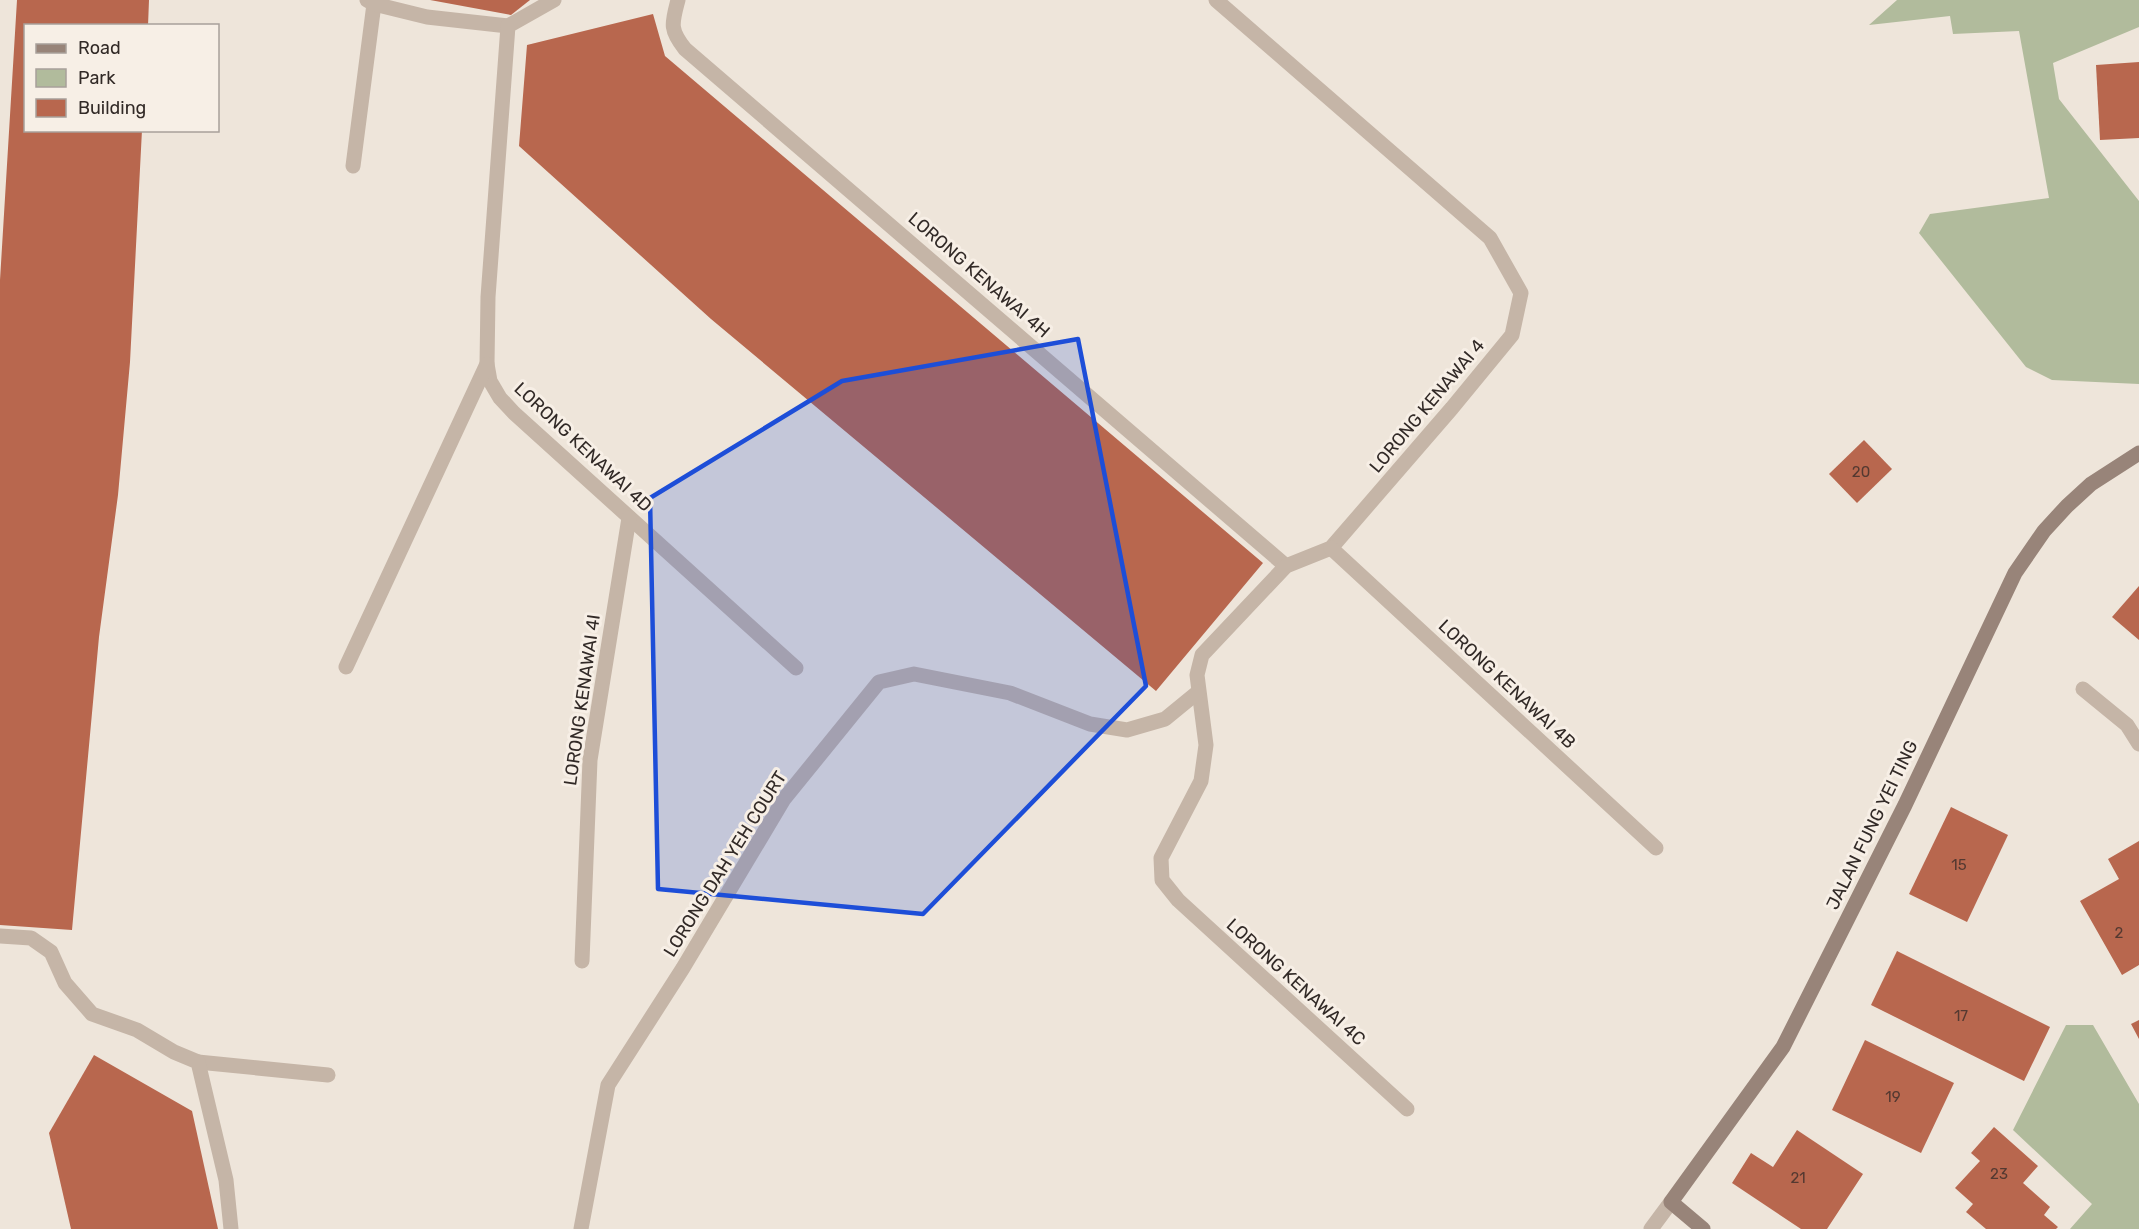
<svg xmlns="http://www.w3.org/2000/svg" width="2139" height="1229" viewBox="0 0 2139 1229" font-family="Rubik,sans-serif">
<rect width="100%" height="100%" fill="#eee5da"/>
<g fill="#b1bb9c">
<polygon points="1897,0 2139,0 2139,27 2053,63 2059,99 2139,201 2139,384 2052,380 2026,367 1919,233 1930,214 2049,198 2019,31 1953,34 1950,16 1869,25"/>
<polygon points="2066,1025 2093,1025 2139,1104 2139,1229 2070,1229 2092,1204 2013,1130"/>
</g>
<g fill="#b8674e">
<polygon points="17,0 149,0 148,26 26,26 26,130 142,130 130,362 118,495 99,637 72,930 0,925 0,280"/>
<polygon points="430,0 530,0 511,15"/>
<polygon points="653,14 665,56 1263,563 1156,691 711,319 519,146 527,45"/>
<polygon points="2139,62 2139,138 2100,140 2096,65"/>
<polygon points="1864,440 1892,469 1857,503 1829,474"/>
<polygon points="2139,586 2139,640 2112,617"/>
<polygon points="1951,807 2008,835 1967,922 1909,894"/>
<polygon points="2139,841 2139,965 2122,975 2080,901 2119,879 2108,859"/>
<polygon points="1897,951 2050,1027 2024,1081 1871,1005"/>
<polygon points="2139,1020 2139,1039 2131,1024"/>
<polygon points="1865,1040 1954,1083 1921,1153 1832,1110"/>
<polygon points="94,1055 192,1111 218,1229 71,1229 49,1133"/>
<polygon points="1994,1127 2038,1166 2023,1183 2050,1207 2044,1215 2058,1227 2056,1229 1986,1229 1966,1212 1973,1204 1955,1188 1980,1161 1971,1153"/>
<polygon points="1797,1130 1863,1174 1827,1229 1801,1229 1732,1183 1751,1153 1773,1167"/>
</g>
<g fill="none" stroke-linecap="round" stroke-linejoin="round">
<g stroke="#c5b5a7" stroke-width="15">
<polyline points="353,166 374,4"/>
<polyline points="198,1062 328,1075"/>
</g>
<g stroke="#c5b5a7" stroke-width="15">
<polyline points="367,0 374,4 427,17 508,26"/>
<polyline points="554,0 508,26 488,297 487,364 490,381 500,398 514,413 796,668"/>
<path d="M678 0C672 23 669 29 685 49L1286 566"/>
<polyline points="1216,0 1490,238 1521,293 1512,335 1452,408 1331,548 1286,566 1202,655 1197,675 1206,745 1201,781 1161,858 1162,880 1178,900 1407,1109"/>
<polyline points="1331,548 1656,848"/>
<polyline points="346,667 487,364"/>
<polyline points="2083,689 2127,725 2139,744"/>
<polyline points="0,936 31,938 51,952 65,983 92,1014 137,1030 174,1052 198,1062 226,1180 231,1229"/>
<polyline points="582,961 590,760 629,518"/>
<polyline points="581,1229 608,1085 683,968 784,799 879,682 914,674 1010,693 1090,724 1127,730 1165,719 1198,692"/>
<polyline points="1651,1229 1671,1202"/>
</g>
<polyline stroke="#988479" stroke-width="15" points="1703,1229 1671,1202 1783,1047 1905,805 2015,573 2044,531 2067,506 2091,484 2139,453"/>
</g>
<path fill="#1d4ed8" fill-opacity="0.2" stroke="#1d4ed8" stroke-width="4.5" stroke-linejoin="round" d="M1078 339 1146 686 923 914 658 889 650 498 842 381Z"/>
<g text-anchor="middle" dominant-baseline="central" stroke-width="6" stroke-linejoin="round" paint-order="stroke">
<g font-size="15" fill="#543931">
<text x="1861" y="472">20</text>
<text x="1959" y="865">15</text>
<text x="2119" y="933">2</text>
<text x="1961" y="1016">17</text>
<text x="1893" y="1097">19</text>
<text x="1999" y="1174">23</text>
<text x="1798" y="1178">21</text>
</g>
<g font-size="18" fill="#322a27" stroke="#f7efe6">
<text transform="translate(979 275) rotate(41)">LORONG KENAWAI 4H</text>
<text transform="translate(1427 406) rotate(-50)">LORONG KENAWAI 4</text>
<text transform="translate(583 447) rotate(43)">LORONG KENAWAI 4D</text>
<text transform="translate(1507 684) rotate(43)">LORONG KENAWAI 4B</text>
<text transform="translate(582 700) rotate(-82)">LORONG KENAWAI 4I</text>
<text transform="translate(1872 825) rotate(-64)">JALAN FUNG YEI TING</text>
<text transform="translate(725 864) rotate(-58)">LORONG DAH YEH COURT</text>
<text transform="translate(1296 982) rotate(42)">LORONG KENAWAI 4C</text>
</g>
</g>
<rect x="24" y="24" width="195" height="108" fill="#f7efe6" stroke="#a8a09a" stroke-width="1.5"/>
<rect x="36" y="44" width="30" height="9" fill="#988479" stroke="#a8a09a" stroke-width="1.5"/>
<text x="78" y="54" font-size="18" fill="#322a27">Road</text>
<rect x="36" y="69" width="30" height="18" fill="#b1bb9c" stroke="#a8a09a" stroke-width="1.5"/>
<text x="78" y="84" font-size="18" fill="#322a27">Park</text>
<rect x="36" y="99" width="30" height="18" fill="#b8674e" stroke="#a8a09a" stroke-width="1.5"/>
<text x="78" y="114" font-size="18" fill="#322a27">Building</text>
</svg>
